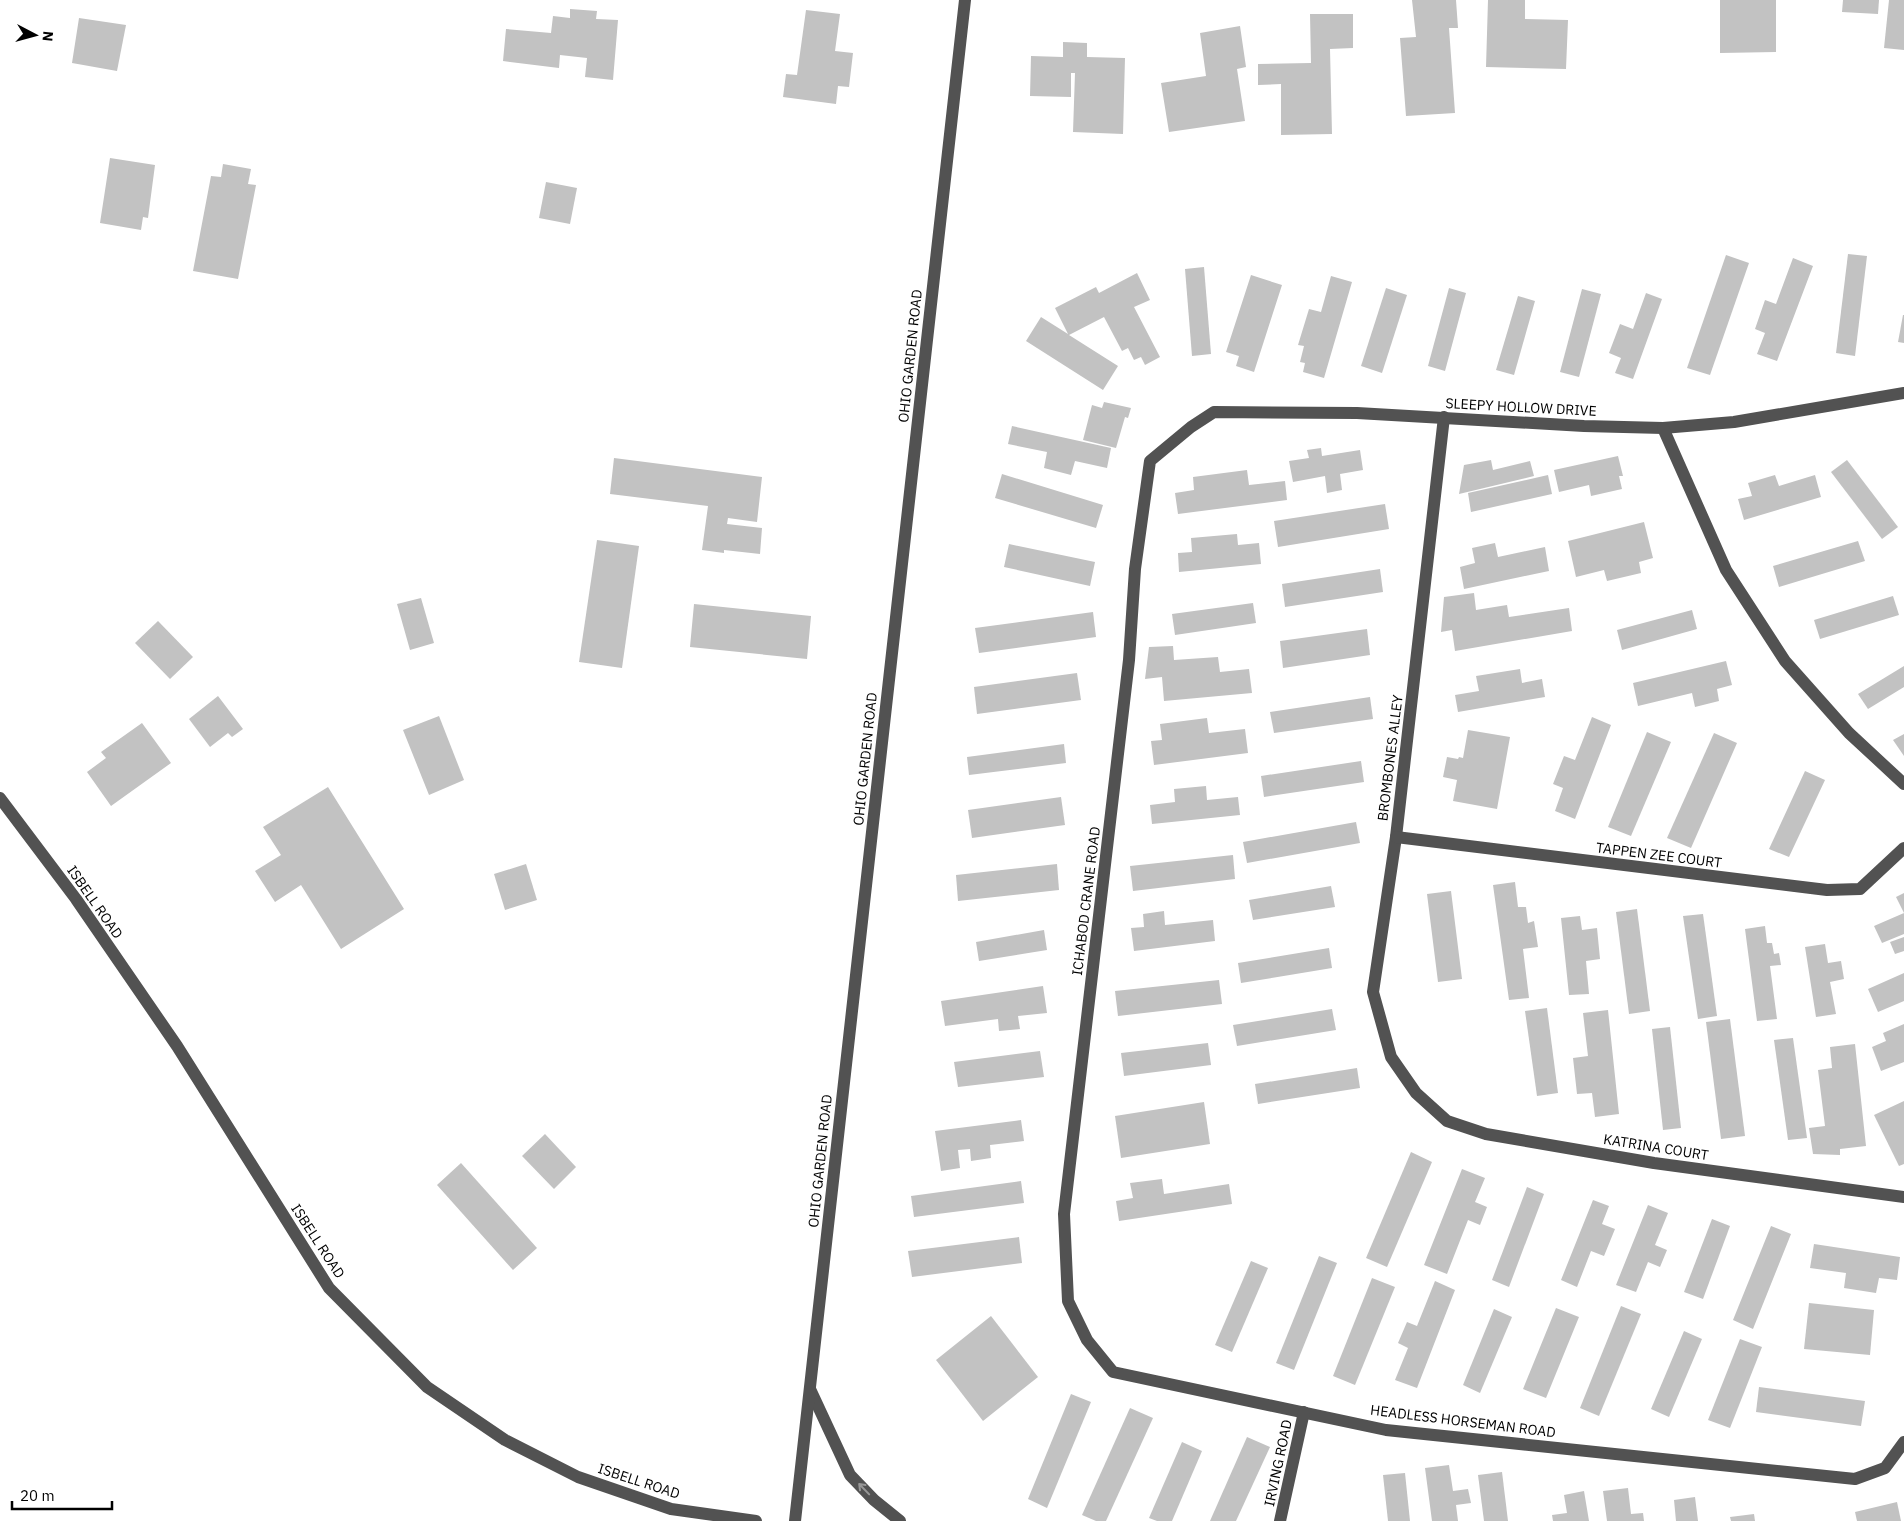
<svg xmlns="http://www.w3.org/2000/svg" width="1904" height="1521" viewBox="0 0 1904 1521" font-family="'IBM Plex Sans',sans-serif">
<rect width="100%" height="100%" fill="#fff"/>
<g fill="#c2c2c2">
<polygon points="1412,0 1456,0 1458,28 1449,28 1455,113 1406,116 1400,38 1416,37"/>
<polygon points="1488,0 1525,0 1525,19 1568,20 1566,69 1486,67"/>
<polygon points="1720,0 1776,0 1776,52 1720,53"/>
<polygon points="1843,0 1879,0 1878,14 1842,12"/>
<polygon points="1889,0 1904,0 1904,50 1884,48"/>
<polygon points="570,9 597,11 596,19 618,20 613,80 585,77 587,58 560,55 559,68 503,61 506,29 551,33 553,16 570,18"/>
<polygon points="806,10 840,14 835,51 853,53 849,87 838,86 836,104 783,97 786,74 797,75"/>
<polygon points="1310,14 1353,14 1353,48 1330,49 1332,134 1281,135 1281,84 1258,85 1258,64 1311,63"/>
<polygon points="79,18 126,25 117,71 72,63"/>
<polygon points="1240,26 1246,67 1237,69 1245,121 1169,132 1161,83 1206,76 1200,33"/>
<polygon points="1063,42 1087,43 1087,57 1125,58 1123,134 1073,132 1075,73 1071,73 1071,97 1030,96 1031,56 1063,57"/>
<polygon points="110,158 155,165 148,218 143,217 141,230 100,223"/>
<polygon points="223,164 251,169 248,184 256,185 238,279 193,271 211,176 221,177"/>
<polygon points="546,182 577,188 570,224 539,218"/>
<polygon points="1848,254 1867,256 1855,356 1836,353"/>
<polygon points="1726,255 1749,263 1710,375 1687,368"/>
<polygon points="1793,258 1813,266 1777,361 1757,354 1765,333 1755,329 1765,300 1776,304"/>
<polygon points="1204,267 1211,354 1192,356 1185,269"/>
<polygon points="1137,273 1150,300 1134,307 1160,357 1145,365 1141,357 1134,360 1128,348 1122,351 1104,317 1069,335 1118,366 1103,390 1026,341 1041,317 1068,334 1055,308 1096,287 1099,293"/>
<polygon points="1251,275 1282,285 1254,372 1236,366 1239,356 1226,352"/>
<polygon points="1331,276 1352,282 1324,378 1303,372 1305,363 1300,362 1304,346 1298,345 1309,309 1321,312"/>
<polygon points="1386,288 1407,295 1382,373 1361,366"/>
<polygon points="1449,288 1466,293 1445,371 1428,366"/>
<polygon points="1582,289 1601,294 1579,377 1560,372"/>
<polygon points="1646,293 1662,299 1633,379 1615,373 1621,358 1609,353 1620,324 1633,329"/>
<polygon points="1518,296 1535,301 1514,375 1496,370"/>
<polygon points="1903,315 1904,315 1904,343 1898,342"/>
<polygon points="1104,402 1131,408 1128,418 1125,417 1116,448 1083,440 1092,405 1102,408"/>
<polygon points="1012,426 1111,448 1107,468 1075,461 1071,475 1044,468 1047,452 1008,444"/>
<polygon points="1321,448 1322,456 1360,450 1363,470 1340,474 1342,490 1327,493 1325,476 1293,482 1289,461 1309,458 1307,450"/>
<polygon points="1618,456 1623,476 1619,476 1622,489 1591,496 1589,485 1559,492 1554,470"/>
<polygon points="614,458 762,477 757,522 728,518 727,524 762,528 760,554 724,550 724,553 702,550 708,506 610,494"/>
<polygon points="1491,460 1493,470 1530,461 1534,476 1459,494 1464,465"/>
<polygon points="1847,460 1898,527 1882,539 1831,472"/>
<polygon points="1247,470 1249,485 1285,481 1287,500 1178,514 1175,493 1194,490 1193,477"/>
<polygon points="1002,474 1103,505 1096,528 995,498"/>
<polygon points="1548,475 1552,494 1471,512 1468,493"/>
<polygon points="1775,475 1779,486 1815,475 1821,497 1744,520 1738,499 1752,496 1748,483"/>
<polygon points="1385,504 1389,529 1278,547 1274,521"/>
<polygon points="1644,522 1653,558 1639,562 1641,573 1607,581 1604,570 1576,577 1568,541"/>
<polygon points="1237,534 1238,545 1259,543 1261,564 1179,572 1178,553 1192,552 1191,538"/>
<polygon points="597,540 639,546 622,668 579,662"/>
<polygon points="1858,541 1865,561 1779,587 1773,566"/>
<polygon points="1495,543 1498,557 1545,547 1549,571 1464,589 1460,567 1475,563 1472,548"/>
<polygon points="1009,544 1095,562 1090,586 1004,567"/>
<polygon points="1380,569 1383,592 1285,607 1282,584"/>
<polygon points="1474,593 1476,610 1507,605 1509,617 1569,608 1572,631 1455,651 1452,630 1441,632 1444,597"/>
<polygon points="1893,596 1899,615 1820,639 1814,620"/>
<polygon points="421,598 434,643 410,650 397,604"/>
<polygon points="1253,603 1256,623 1175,635 1172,614"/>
<polygon points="694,604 811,616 807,659 690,647"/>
<polygon points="1692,610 1697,629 1622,650 1617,630"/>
<polygon points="1093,612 1096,637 979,653 975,628"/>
<polygon points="158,621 193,657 170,679 135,643"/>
<polygon points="1367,629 1370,655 1283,668 1280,641"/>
<polygon points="1173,646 1174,660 1218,657 1220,672 1249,669 1252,693 1164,701 1162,677 1145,679 1149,647"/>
<polygon points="1726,661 1732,685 1717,689 1719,701 1695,707 1692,693 1638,706 1633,683"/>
<polygon points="1904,666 1904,687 1868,709 1858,694"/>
<polygon points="1520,669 1522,683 1542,679 1545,697 1458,712 1455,695 1479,691 1476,676"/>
<polygon points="1077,673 1081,700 977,714 974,687"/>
<polygon points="218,696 243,729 232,737 228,733 210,747 189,719"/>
<polygon points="1370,697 1373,719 1274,733 1270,712"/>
<polygon points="439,716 464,780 429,795 403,730"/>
<polygon points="1592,717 1611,725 1575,819 1555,811 1563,788 1553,784 1564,756 1575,760"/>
<polygon points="1207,718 1209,733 1245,729 1248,753 1154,765 1151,741 1162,740 1160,724"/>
<polygon points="142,723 171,763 111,806 87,772 106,758 101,752"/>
<polygon points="1468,730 1510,737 1497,809 1453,801 1457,780 1443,777 1447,757 1458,759 1459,757 1463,758"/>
<polygon points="1647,732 1671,742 1631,836 1608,827"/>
<polygon points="1714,733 1737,743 1691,848 1667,838"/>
<polygon points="1904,734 1904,756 1893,740"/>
<polygon points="1064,744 1066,763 969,775 967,757"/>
<polygon points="1361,761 1364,782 1264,797 1261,776"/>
<polygon points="1805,771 1825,780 1789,857 1769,849"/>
<polygon points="1206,786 1207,800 1238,797 1240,815 1152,824 1150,805 1175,802 1174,789"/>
<polygon points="328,787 404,909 341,949 301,885 275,902 255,871 281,855 263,827"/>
<polygon points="1061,797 1065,825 972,838 968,810"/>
<polygon points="1356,822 1360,843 1247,863 1243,842"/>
<polygon points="1233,855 1235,879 1133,891 1130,866"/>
<polygon points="526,864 537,900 505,910 494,874"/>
<polygon points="1057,864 1059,890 958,901 956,875"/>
<polygon points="1515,882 1518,907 1526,907 1528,923 1534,921 1538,947 1523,949 1529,998 1509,1000 1493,885"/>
<polygon points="1331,886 1335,907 1253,920 1249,900"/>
<polygon points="1451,891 1462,979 1438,982 1427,894"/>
<polygon points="1904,893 1904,934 1882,943 1874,926 1904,913 1896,897"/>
<polygon points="1637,909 1650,1011 1629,1014 1616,912"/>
<polygon points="1164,911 1165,925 1213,920 1215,941 1134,951 1131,928 1144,927 1143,914"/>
<polygon points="1703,914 1717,1016 1698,1019 1683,916"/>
<polygon points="1580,916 1582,930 1597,928 1600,959 1586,961 1589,994 1569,995 1561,918"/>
<polygon points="1765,926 1767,943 1772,943 1774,954 1779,953 1781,965 1770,966 1777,1019 1757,1021 1745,929"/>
<polygon points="1044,930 1047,950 979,961 976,942"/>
<polygon points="1904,937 1904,951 1895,954 1890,942"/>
<polygon points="1825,944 1828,963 1841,961 1844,979 1830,982 1836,1014 1816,1017 1805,947"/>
<polygon points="1329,948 1332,968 1241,983 1238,963"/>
<polygon points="1904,973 1904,1001 1878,1012 1868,989"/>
<polygon points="1219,980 1222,1004 1118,1016 1115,991"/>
<polygon points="1043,986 1047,1013 1018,1016 1020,1029 999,1031 998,1019 945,1026 941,1001"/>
<polygon points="1547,1008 1558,1093 1537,1096 1525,1011"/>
<polygon points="1332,1009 1336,1030 1237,1046 1233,1025"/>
<polygon points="1608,1010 1619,1114 1595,1117 1592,1093 1577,1094 1573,1058 1588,1056 1583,1013"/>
<polygon points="1730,1019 1745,1136 1721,1139 1706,1022"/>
<polygon points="1904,1024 1904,1062 1881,1071 1872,1047 1886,1041 1883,1033"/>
<polygon points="1670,1027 1681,1128 1663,1130 1652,1029"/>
<polygon points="1793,1038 1807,1138 1788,1140 1774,1040"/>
<polygon points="1208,1043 1211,1065 1124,1076 1121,1053"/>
<polygon points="1855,1044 1866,1146 1840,1149 1840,1155 1813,1154 1809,1128 1825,1126 1818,1070 1832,1068 1830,1047"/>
<polygon points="1040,1051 1044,1077 958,1087 954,1062"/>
<polygon points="1357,1068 1360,1088 1258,1104 1255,1084"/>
<polygon points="1904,1101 1904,1164 1899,1166 1874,1115"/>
<polygon points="1204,1102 1210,1144 1121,1158 1115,1116"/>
<polygon points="1021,1120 1024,1141 990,1145 991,1158 971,1161 970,1149 958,1150 960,1168 941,1171 935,1131"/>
<polygon points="545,1134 576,1167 554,1189 522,1156"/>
<polygon points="1411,1152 1432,1162 1387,1267 1366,1258"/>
<polygon points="461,1163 537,1248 513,1270 437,1185"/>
<polygon points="1462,1169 1485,1178 1475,1202 1487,1207 1480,1225 1468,1220 1447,1274 1424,1265"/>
<polygon points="1162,1179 1164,1194 1229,1184 1232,1204 1119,1221 1116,1201 1133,1198 1130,1183"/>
<polygon points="1021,1181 1024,1203 914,1217 911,1196"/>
<polygon points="1527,1187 1544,1194 1509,1287 1492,1280"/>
<polygon points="1593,1200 1609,1206 1602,1224 1615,1229 1604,1256 1591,1251 1577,1287 1561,1280"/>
<polygon points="1648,1205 1668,1213 1655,1245 1667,1250 1660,1267 1648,1262 1636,1292 1616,1285"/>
<polygon points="1712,1219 1730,1226 1703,1299 1684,1292"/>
<polygon points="1771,1226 1791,1234 1753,1329 1733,1320"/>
<polygon points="1019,1237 1022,1263 912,1277 908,1251"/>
<polygon points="1814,1244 1900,1257 1897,1280 1879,1278 1876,1293 1844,1288 1846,1273 1810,1268"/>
<polygon points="1319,1256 1337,1263 1294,1370 1276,1363"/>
<polygon points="1251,1261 1268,1268 1232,1352 1215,1345"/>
<polygon points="1372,1278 1395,1287 1355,1385 1333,1376"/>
<polygon points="1435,1281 1455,1290 1417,1388 1395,1380 1408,1348 1398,1343 1407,1322 1417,1326"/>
<polygon points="1809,1303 1874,1310 1870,1355 1804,1349"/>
<polygon points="1621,1306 1641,1314 1599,1416 1580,1408"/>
<polygon points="1556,1308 1579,1317 1546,1398 1523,1389"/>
<polygon points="1494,1309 1512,1317 1480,1393 1463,1385"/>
<polygon points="991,1316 1038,1377 983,1421 936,1360"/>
<polygon points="1684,1331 1702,1339 1669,1417 1651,1409"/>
<polygon points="1740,1339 1762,1347 1730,1428 1708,1420"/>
<polygon points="1759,1387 1865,1401 1861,1426 1756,1412"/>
<polygon points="1071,1394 1091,1402 1047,1508 1028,1499"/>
<polygon points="1130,1408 1153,1418 1106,1521 1096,1521 1082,1515"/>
<polygon points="1247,1437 1270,1447 1236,1521 1210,1521"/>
<polygon points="1182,1442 1202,1451 1172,1521 1157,1521 1149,1518"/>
<polygon points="1449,1465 1453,1491 1468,1489 1471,1503 1456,1505 1458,1521 1432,1521 1425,1468"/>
<polygon points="1502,1472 1508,1521 1484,1521 1478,1475"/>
<polygon points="1405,1473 1410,1521 1388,1521 1383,1475"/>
<polygon points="1628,1488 1631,1514 1643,1513 1644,1521 1607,1521 1603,1491"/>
<polygon points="1584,1491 1589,1521 1553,1521 1552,1515 1567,1513 1564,1495"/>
<polygon points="1695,1497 1698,1521 1676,1521 1674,1500"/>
<polygon points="1897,1502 1901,1521 1857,1521 1855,1512"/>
<polygon points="1754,1514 1755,1521 1731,1521 1730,1517"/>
</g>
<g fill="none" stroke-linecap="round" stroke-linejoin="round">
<g stroke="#525252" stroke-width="12">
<polyline points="1904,393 1734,422 1663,428 1584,426 1357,413 1214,412 1191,427 1150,461 1135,569 1129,660 1064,1214 1068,1301 1087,1340 1113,1372 1386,1430 1855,1479 1885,1468 1904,1442"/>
<polyline points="1444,417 1396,837 1373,992 1391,1057 1416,1093 1447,1121 1486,1134 1654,1163 1904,1197"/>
<polyline points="1663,428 1726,570 1785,661 1849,733 1904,784"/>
<polyline points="0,798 76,899 177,1046 329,1288 427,1387 505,1440 578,1477 671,1509 756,1521"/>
<polyline points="1396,837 1827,890 1860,889 1904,848"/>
<polyline points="810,1389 850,1475 874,1500 900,1521"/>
<polyline points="795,1521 965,0"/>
<polyline points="1280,1521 1304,1412"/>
</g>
</g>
<defs><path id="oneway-shaft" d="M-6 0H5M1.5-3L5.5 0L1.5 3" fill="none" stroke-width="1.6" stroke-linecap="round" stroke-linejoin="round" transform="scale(1.25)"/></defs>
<use stroke="#979797" href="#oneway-shaft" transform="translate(864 1489) rotate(-134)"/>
<g text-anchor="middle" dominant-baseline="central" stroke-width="4" stroke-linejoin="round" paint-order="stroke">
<g font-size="14" fill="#000" stroke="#fff">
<text transform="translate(910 356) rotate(-84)">OHIO GARDEN ROAD</text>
<text transform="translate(1521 407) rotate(3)">SLEEPY HOLLOW DRIVE</text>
<text transform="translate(1390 758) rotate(-83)">BROMBONES ALLEY</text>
<text transform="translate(865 759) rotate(-84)">OHIO GARDEN ROAD</text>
<text transform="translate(1659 855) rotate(7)">TAPPEN ZEE COURT</text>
<text transform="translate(1086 901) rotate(-83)">ICHABOD CRANE ROAD</text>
<text transform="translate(95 902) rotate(55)">ISBELL ROAD</text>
<text transform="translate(1656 1147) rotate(9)">KATRINA COURT</text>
<text transform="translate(820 1161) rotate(-84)">OHIO GARDEN ROAD</text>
<text transform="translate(318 1241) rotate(57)">ISBELL ROAD</text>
<text transform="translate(1463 1421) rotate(7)">HEADLESS HORSEMAN ROAD</text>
<text transform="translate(1278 1463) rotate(-78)">IRVING ROAD</text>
<text transform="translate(639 1481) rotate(18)">ISBELL ROAD</text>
</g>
</g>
<g transform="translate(35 35) rotate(96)" stroke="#ffffff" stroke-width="4" paint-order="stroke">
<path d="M0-4L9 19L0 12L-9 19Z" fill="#000000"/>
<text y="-8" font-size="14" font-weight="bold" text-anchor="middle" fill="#000000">N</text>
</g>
<path d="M12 1501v8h100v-8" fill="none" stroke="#000000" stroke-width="2.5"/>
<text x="20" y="1501" font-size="15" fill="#000000" stroke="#ffffff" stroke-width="4" paint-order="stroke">20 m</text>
</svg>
